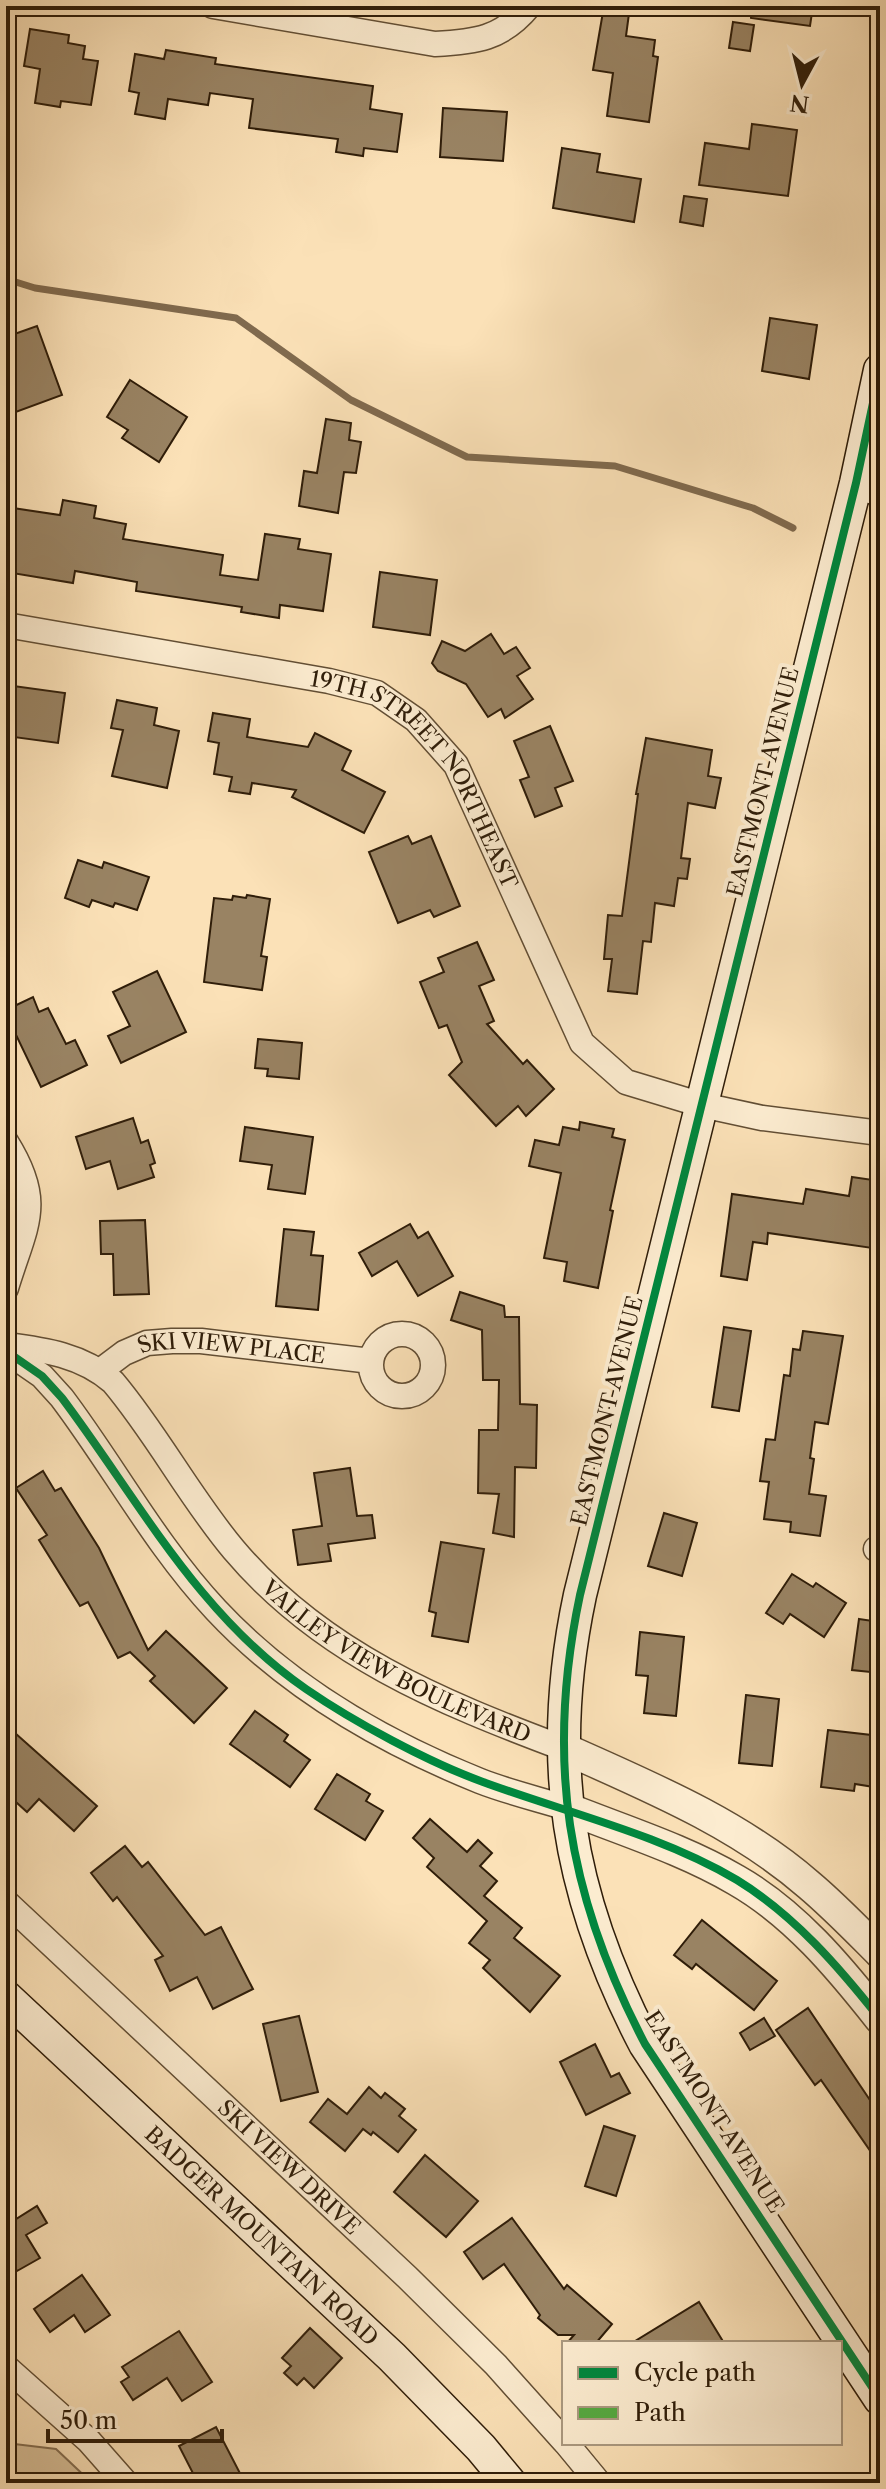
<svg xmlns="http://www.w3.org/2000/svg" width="886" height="2489" viewBox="0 0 886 2489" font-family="'Libre Caslon Text',serif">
<rect width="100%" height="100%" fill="#fbe1b7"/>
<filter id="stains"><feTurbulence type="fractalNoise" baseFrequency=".0025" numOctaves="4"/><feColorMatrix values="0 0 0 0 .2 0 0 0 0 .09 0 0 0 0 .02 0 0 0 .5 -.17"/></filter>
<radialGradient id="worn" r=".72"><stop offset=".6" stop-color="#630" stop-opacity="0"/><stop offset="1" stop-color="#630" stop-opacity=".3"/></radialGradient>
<polygon fill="#d8c099" stroke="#846e51" stroke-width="2" points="6,2443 56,2449 92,2483 6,2483"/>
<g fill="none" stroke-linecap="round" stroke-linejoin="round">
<polyline stroke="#806a4e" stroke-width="7" points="6,279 35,288 236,318 351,400 467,457 615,466 753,508 793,528"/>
</g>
<g fill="#998363" stroke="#2f1d09" stroke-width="2">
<polygon points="604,6 630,6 626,36 655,40 653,56 658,57 649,122 607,116 613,73 593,70"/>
<polygon points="751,6 813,6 810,26 751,18"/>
<polygon points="733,22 754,25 750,51 729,48"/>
<polygon points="30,29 69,35 68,43 85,46 83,59 98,61 91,105 61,101 60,107 35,103 40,69 24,66"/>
<polygon points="166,50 216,58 215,64 373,86 370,109 402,114 397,152 364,148 363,156 336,152 338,139 249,128 253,99 210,93 208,105 168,99 165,119 135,114 139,93 129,91 135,54 164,59"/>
<polygon points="443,108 507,112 503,161 440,157"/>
<polygon points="752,124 797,130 788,196 699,185 705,143 749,149"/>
<polygon points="562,148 600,154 597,172 641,179 634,222 553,208"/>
<polygon points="684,196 707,199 703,226 680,222"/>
<polygon points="770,318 817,325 809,379 762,371"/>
<polygon points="37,326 62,395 13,413 6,394 6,337"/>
<polygon points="130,380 187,417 159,462 122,438 128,430 107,417"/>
<polygon points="326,419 351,423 349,440 361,442 356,473 344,472 338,513 299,506 304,471 317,473"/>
<polygon points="63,500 96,506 94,518 126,524 123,539 223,555 220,575 258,580 265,534 300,539 298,549 331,554 323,611 280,605 279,618 241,612 242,607 136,591 137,582 75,571 73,583 6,572 6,507 60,515"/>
<polygon points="380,572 437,580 430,635 373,627"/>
<polygon points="491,634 504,654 516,647 530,668 517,676 533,699 505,718 501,709 488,717 466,684 438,671 432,663 442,641 465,651"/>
<polygon points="6,685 65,693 58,743 6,736"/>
<polygon points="117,700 157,708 154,725 179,731 167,788 112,776 123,730 111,728"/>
<polygon points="213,713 250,719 247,737 308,747 315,733 351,751 342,770 385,792 364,833 292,797 296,790 252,783 250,794 229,791 232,777 214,774 219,743 208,741"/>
<polygon points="550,726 573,781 555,788 562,806 535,817 520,780 529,777 514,741"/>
<polygon points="646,738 712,750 708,776 721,778 715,808 688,803 681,858 690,859 687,879 678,878 674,906 655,903 651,942 643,941 637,994 608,991 612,959 604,959 608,915 622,916 638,794 636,794"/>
<polygon points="408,836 412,844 431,836 460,906 434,917 430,910 398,923 369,852"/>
<polygon points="78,860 102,868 104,862 149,877 137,910 115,903 113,907 92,900 89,907 65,898"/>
<polygon points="247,895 270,899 261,956 267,957 262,990 204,982 214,898 232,900 233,896 246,898"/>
<polygon points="477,942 494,980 479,986 494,1021 487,1024 523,1064 527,1060 554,1089 526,1116 518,1106 496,1126 449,1075 462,1062 447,1025 439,1028 420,982 444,972 438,958"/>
<polygon points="157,971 186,1032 121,1063 108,1036 130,1026 113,992"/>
<polygon points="33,997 39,1012 48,1008 66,1044 75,1040 87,1065 41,1087 6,1014 6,1010"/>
<polygon points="258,1039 302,1043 299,1079 267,1076 268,1069 255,1068"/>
<polygon points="133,1118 141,1143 148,1140 155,1163 150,1165 154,1177 118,1189 110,1161 86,1169 76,1137"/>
<polygon points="580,1122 614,1129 612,1137 625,1140 610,1210 613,1211 598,1288 564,1281 567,1262 544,1258 561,1173 529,1166 535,1140 559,1145 563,1127 579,1130"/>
<polygon points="245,1127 313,1137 305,1194 268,1189 272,1165 240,1161"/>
<polygon points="852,1177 880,1181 880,1210 872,1248 768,1233 767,1244 753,1242 747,1280 721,1276 732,1194 803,1204 806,1189 849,1196"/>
<polygon points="145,1220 149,1294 114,1295 113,1254 101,1254 100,1221"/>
<polygon points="410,1224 418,1238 428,1232 453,1276 418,1296 397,1261 372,1276 359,1253"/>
<polygon points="284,1229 314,1232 311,1255 323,1256 318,1310 276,1306"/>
<polygon points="460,1292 504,1306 505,1317 519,1317 520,1404 537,1405 536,1468 515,1467 514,1537 493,1533 499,1494 478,1493 479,1430 498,1430 499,1380 483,1380 482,1330 451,1320"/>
<polygon points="724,1327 751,1331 739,1411 712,1407"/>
<polygon points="803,1331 843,1336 828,1424 815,1422 810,1458 814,1459 809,1494 826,1496 820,1536 790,1532 791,1522 764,1519 769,1482 760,1481 766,1439 775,1440 784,1375 790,1376 793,1349 800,1350"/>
<polygon points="350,1468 357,1516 372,1515 375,1538 328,1544 331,1561 298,1565 293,1530 322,1526 314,1473"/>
<polygon points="43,1471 55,1491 61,1488 99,1548 148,1650 166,1631 227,1688 194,1723 150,1681 155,1676 130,1652 118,1658 88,1602 80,1606 39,1540 47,1535 16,1488"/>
<polygon points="664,1513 697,1523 682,1576 648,1566"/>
<polygon points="441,1542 484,1549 468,1642 432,1636 436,1613 429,1611"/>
<polygon points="792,1574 813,1587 816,1583 846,1603 824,1637 790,1614 783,1624 766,1613"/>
<polygon points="859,1619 880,1622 880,1673 852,1670"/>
<polygon points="640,1632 684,1637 676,1716 644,1713 648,1676 636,1675"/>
<polygon points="746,1695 779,1699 772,1766 739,1763"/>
<polygon points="255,1711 288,1735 284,1741 310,1760 290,1787 230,1744"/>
<polygon points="828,1730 880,1736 880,1788 855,1784 854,1791 821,1787"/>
<polygon points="15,1733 97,1806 74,1831 39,1799 27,1812 6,1793 6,1743"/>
<polygon points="337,1774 370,1794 366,1801 383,1811 365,1840 315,1809"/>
<polygon points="430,1819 467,1852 478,1840 492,1853 480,1866 497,1881 484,1896 522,1928 514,1938 560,1976 530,2012 483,1968 490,1960 469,1943 487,1921 427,1867 434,1858 413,1838"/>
<polygon points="125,1846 142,1867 148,1862 205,1935 221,1927 253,1989 213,2009 197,1977 170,1991 155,1960 163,1956 117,1897 113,1901 91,1873"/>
<polygon points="702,1920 777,1981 754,2010 696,1964 692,1969 674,1955"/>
<polygon points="808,2008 880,2115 880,2165 821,2080 815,2085 776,2030"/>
<polygon points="299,2016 318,2092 281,2101 263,2024"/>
<polygon points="764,2018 775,2036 750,2050 740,2033"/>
<polygon points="595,2044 611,2077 619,2073 630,2093 586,2115 560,2062"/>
<polygon points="369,2087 381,2098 385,2093 405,2109 399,2116 416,2130 398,2152 373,2132 371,2135 363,2129 345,2151 310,2122 328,2099 347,2114"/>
<polygon points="604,2126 635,2136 616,2196 585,2186"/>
<polygon points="425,2155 478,2201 446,2237 394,2192"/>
<polygon points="6,2202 16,2219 37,2206 47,2223 26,2235 40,2258 17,2271 6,2252"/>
<polygon points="512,2218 564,2289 567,2285 612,2324 596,2343 567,2343 574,2335 558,2335 538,2318 540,2315 504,2264 483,2279 464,2252"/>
<polygon points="82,2275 110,2315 85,2332 74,2315 50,2332 34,2309"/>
<polygon points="699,2302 724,2343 632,2343"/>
<polygon points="310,2328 342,2358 314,2388 304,2378 297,2385 284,2373 291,2366 282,2358"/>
<polygon points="179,2331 212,2382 182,2401 167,2378 133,2400 121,2382 129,2377 122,2367"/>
<polygon points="216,2427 245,2483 198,2483 179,2446"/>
</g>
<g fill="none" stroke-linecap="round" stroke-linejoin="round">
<g stroke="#624e34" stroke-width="27">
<g id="minor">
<path d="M213 6 435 44C475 42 502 39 529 6"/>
<path id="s1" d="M6 625 329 681 377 693 416 720 456 765 582 1043 626 1082 702 1105 762 1118 880 1133"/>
<path d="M6 1142C45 1204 25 1225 6 1288"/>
<circle cx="402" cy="1365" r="31"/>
<path id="s2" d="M6 1345C45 1350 82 1355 113 1382 157 1434 190 1498 234 1550 321 1653 440 1702 563 1748"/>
<path d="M6 1351 42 1376 62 1398C114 1467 156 1546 216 1610 287 1686 383 1742 480 1781 508 1792 538 1799 567 1808"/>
<path id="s3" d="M100 1371 124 1353 147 1343 172 1341H201L371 1361"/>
<polyline points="876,1549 880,1548"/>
<path id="s4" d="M6 1902 407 2277 496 2365 564 2441"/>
<polyline points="6,2367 89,2441 126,2483"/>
<polyline points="566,2443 599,2483"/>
</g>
</g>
<g stroke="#624e34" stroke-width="33">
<g id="tertiary">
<polyline points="856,483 880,491"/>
<path d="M563 1748C648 1786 738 1823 809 1885 834 1906 857 1930 880 1953"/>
<path d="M567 1808C624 1831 683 1849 736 1880 794 1913 839 1967 880 2019"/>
</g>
</g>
<g stroke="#2f1d09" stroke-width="35">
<g id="secondary">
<path d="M880 370 856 483 580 1595C545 1760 567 1895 645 2044L880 2399"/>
<path id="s5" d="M6 1997 392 2357 481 2448 510 2483"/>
</g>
</g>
<use href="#minor" stroke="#fcecd0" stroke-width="24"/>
<use href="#tertiary" stroke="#fcecd0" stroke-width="30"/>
<use href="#secondary" stroke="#fcecd0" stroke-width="32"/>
<polyline stroke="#54a941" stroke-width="6" stroke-dasharray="12 6" stroke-linecap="butt" points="6,44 14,6"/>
<g stroke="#fcecd0" stroke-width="13">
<g id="cycleway">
<path d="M880 370 856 483 580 1595C545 1760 567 1895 645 2044L880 2399"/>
<path d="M6 1351 42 1376 62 1398C138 1499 198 1615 306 1689 354 1722 428 1762 483 1782 567 1813 659 1834 737 1880 794 1915 839 1967 880 2019"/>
</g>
</g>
<use href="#cycleway" stroke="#00873e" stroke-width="8"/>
</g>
<g text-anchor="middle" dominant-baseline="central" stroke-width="8" stroke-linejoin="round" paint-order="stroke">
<g font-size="22" fill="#2f1d09" stroke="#fcecd0">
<text transform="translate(763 782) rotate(-76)">EASTMONT AVENUE</text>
<text stroke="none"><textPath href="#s1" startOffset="464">19TH STREET NORTHEAST</textPath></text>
<text stroke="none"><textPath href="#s3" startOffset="140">SKI VIEW PLACE</textPath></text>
<text transform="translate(607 1411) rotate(-76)">EASTMONT AVENUE</text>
<text stroke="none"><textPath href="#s2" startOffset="522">VALLEY VIEW BOULEVARD</textPath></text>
<text transform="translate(714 2112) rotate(57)">EASTMONT AVENUE</text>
<text stroke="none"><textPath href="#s4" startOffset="388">SKI VIEW DRIVE</textPath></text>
<text stroke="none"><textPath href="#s5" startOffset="350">BADGER MOUNTAIN ROAD</textPath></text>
</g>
</g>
<rect width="886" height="2489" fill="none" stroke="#fbe1b7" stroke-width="32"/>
<rect x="8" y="8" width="870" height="2473" fill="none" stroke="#2f1d09" stroke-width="4"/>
<rect x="16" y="16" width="854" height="2457" fill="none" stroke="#2f1d09" stroke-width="2"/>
<rect x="562" y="2341" width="280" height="104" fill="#fcecd0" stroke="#aa9980" stroke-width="2"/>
<rect x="578" y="2367" width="40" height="12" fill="#00873e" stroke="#aa9980" stroke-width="2"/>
<text x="634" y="2381" font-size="24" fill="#2f1d09">Cycle path</text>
<rect x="578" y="2407" width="40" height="12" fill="#54a941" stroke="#aa9980" stroke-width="2"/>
<text x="634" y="2421" font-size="24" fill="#2f1d09">Path</text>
<g transform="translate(802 84) rotate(187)" stroke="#fcecd0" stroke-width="6" paint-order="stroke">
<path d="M0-6L14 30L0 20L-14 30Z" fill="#2f1d09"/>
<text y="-12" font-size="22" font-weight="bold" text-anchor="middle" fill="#2f1d09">N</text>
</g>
<path d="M48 2429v12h174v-12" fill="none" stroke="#2f1d09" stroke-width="4"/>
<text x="60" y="2429" font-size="24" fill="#2f1d09" stroke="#fcecd0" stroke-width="6" paint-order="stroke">50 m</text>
<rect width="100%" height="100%" filter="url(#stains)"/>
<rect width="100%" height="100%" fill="url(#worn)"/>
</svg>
